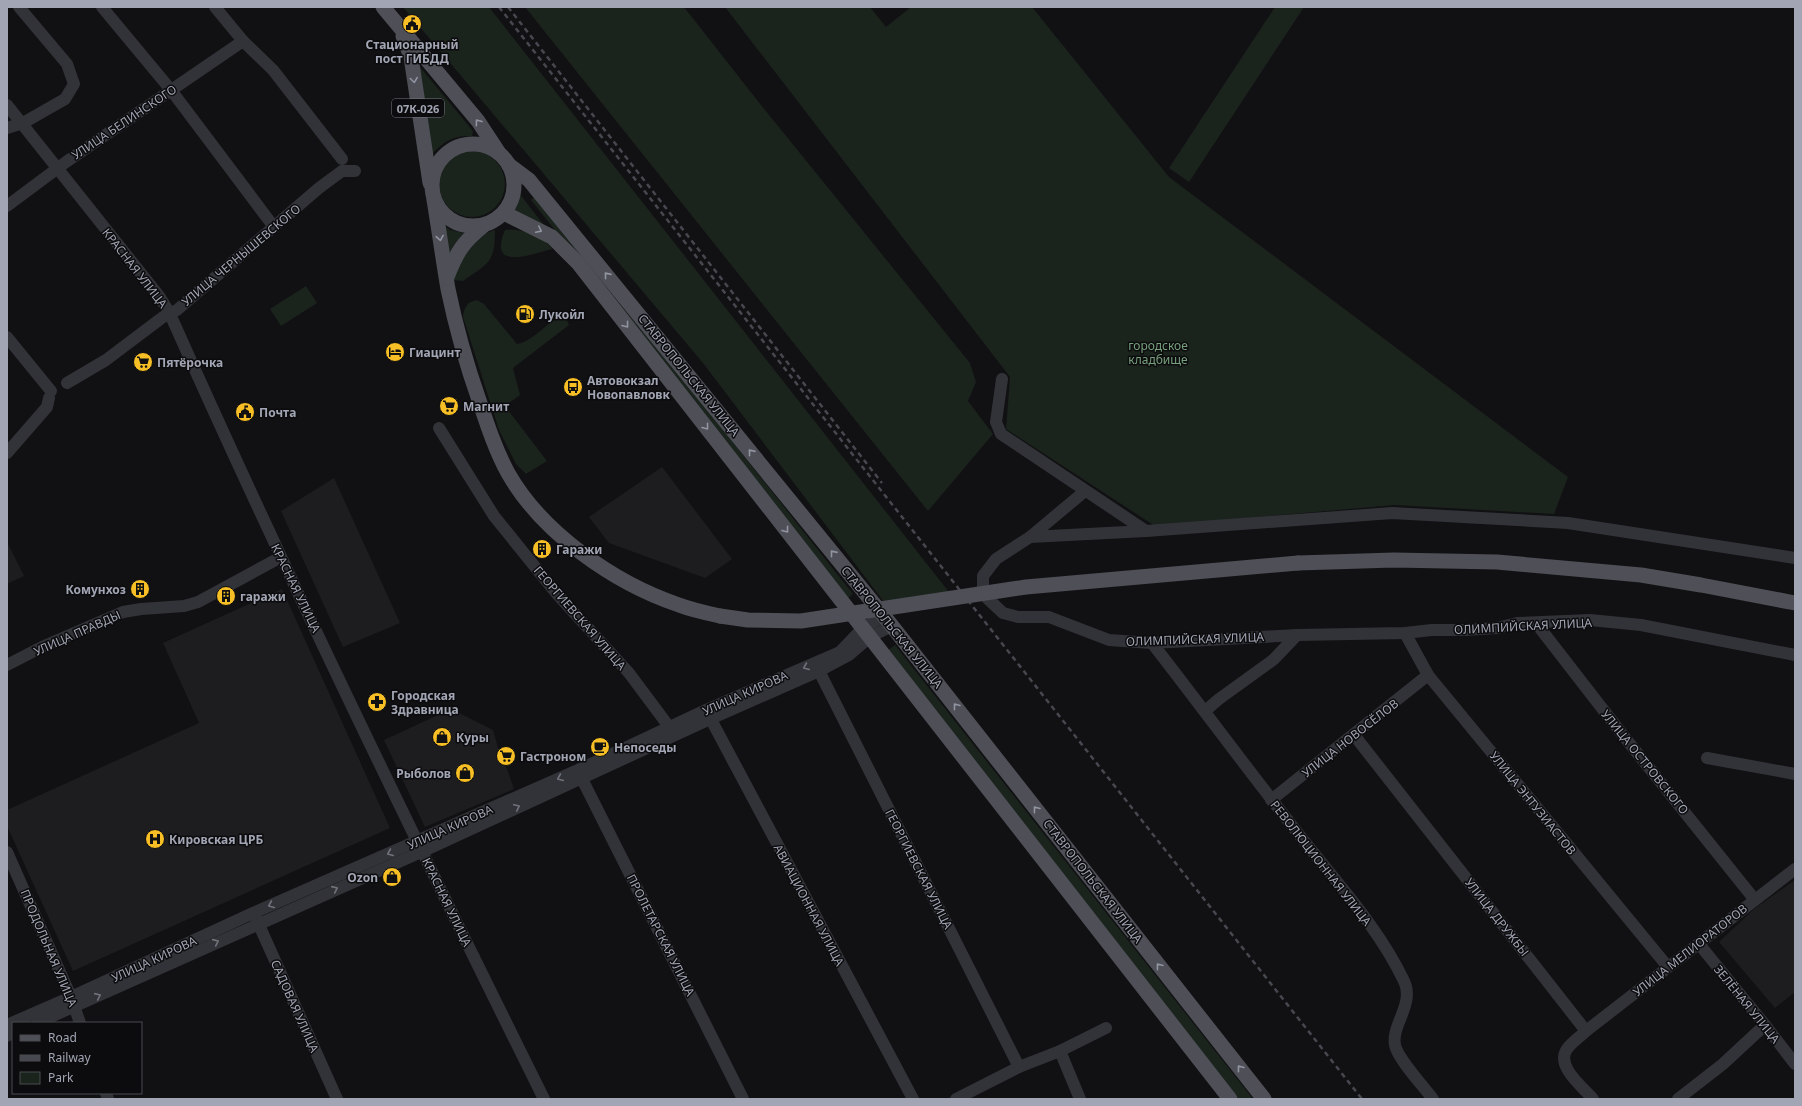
<svg xmlns="http://www.w3.org/2000/svg" width="1802" height="1106" viewBox="0 0 1802 1106" font-family="'Noto Sans',sans-serif">
<rect width="100%" height="100%" fill="#111113"/>
<g fill="#1d1d20">
<polygon points="662,467 732,559 705,578 609,543 589,517"/>
<polygon points="334,478 400,623 343,647 281,511"/>
<polygon points="7,542 24,576 7,584"/>
<polygon points="282,589 390,828 73,971 7,826 7,810 199,723 163,643"/>
<polygon points="451,709 493,730 500,755 507,769 514,789 425,827 384,740"/>
<polygon points="1795,880 1795,992 1775,1008 1719,942 1754,909"/>
</g>
<g fill="#1b231d">
<polygon points="403,7 489,7 949,592 884,602 703,363"/>
<polygon points="525,7 684,7 761,105 970,363 976,382 968,401 993,434 928,511"/>
<polygon points="725,7 870,7 886,27 911,7 1032,7 1169,177 1568,477 1554,514 1395,505 1155,526 1006,429 1010,377"/>
<polygon points="1275,7 1304,7 1189,182 1169,168"/>
<path d="M420 67 473 131 472 136C454 135 444 141 432 154L416 69Z"/>
<circle cx="472" cy="184" r="33"/>
<polygon points="519,193 543,224 526,218 510,215"/>
<polygon points="537,195 853,594 847,599 531,200"/>
<polygon points="442,223 450,230 464,233 453,246 449,256"/>
<path d="M495 230C495 264 488 263 463 281L453 280 461 256 483 234Z"/>
<path d="M505 230C520 228 544 235 552 249 532 254 487 272 505 230Z"/>
<polygon points="306,286 317,303 281,326 270,309"/>
<path d="M477 300 484 304 517 344C534 341 545 323 561 317L566 318 569 325 513 368 520 395 505 406 547 461 526 474 516 464 499 430 463 317C464 307 467 302 477 300Z"/>
<polygon points="895,645 1253,1099 1239,1099 887,651"/>
</g>
<g fill="none" stroke-linecap="round" stroke-linejoin="round">
<g stroke="#323338" stroke-width="12">
<polyline points="102,7 171,90 274,227"/>
<polyline points="215,7 243,41 273,70 342,159"/>
<path d="M7 105 159 296 170 314C288 579 415 839 544 1099"/>
<polyline points="7,128 23,123 65,99 74,84 67,64 19,7"/>
<polyline points="7,206 66,162 243,41"/>
<polyline points="7,337 51,391"/>
<polyline points="1002,379 996,422 1001,434 1146,531"/>
<polyline points="67,383 106,360 163,317 177,310 319,188 342,171 355,171"/>
<polyline points="439,428 494,516 557,594 629,673 670,728"/>
<polyline points="7,453 47,407 49,398"/>
<polyline points="1085,491 1030,537 996,559 983,576 983,586 987,598 1003,613 1018,617 1049,617 1109,640 1152,643 1297,635 1405,633 1432,630 1465,630 1497,628 1517,623 1590,620 1641,625 1795,655"/>
<polyline points="1030,537 1146,531 1392,513 1568,523 1795,558"/>
<polyline points="1536,623 1622,734 1755,900"/>
<polyline points="1405,633 1428,675 1668,967"/>
<path d="M1152 643C1201 706 1248 770 1297 832 1334 880 1378 926 1404 981 1415 1004 1391 1025 1395 1045 1397 1058 1424 1087 1433 1099"/>
<polyline points="7,665 42,647 123,612 141,609 184,606 198,602 281,557"/>
<polyline points="819,671 1019,1067"/>
<polyline points="1205,711 1219,699 1273,660 1297,635"/>
<polyline points="707,712 913,1099"/>
<path d="M1354 735 1586 1031C1580 1037 1572 1042 1567 1049 1555 1066 1583 1087 1593 1099"/>
<polyline points="1707,758 1795,774"/>
<polyline points="578,771 743,1099"/>
<polyline points="1271,800 1428,675"/>
<polyline points="7,852 71,997 80,1023"/>
<polyline points="255,916 337,1099"/>
<polyline points="1699,944 1765,1025 1795,1064"/>
<polyline points="37,1023 430,848 710,719 819,671 849,655 870,637 892,626"/>
<polyline points="7,1025 71,997 253,913 578,770 706,710 840,652 863,628 884,616"/>
<polyline points="1586,1031 1795,869"/>
<polyline points="7,1036 13,1033"/>
<polyline points="1060,1051 1080,1099"/>
<polyline points="106,1093 108,1099"/>
<polyline points="956,1099 1019,1067 1060,1051 1106,1028"/>
<polyline points="1678,1099 1723,1064 1765,1025"/>
</g>
<g stroke="#4e4f57" stroke-width="15">
<polyline points="383,7 478,121 499,153"/>
<polyline points="403,36 411,57 430,183"/>
<circle cx="473" cy="185" r="41"/>
<polyline points="509,165 529,180 892,626 1264,1099"/>
<path d="M434 200C439 230 443 260 448 289 456 328 467 366 480 403 488 427 496 451 508 473 542 533 614 583 679 605 692 610 706 613 720 616"/>
<polyline points="504,213 552,237 578,263 1230,1099"/>
<path d="M447 277C457 252 462 243 483 226"/>
<polyline points="1298,563 1394,560 1497,562 1641,575 1701,585 1795,603"/>
</g>
<g stroke="#47484f" stroke-width="2.5" stroke-dasharray="5 4" stroke-linecap="butt">
<polyline points="499,7 1362,1099"/>
<polyline points="508,7 882,483"/>
</g>
<polyline stroke="#4e4f57" stroke-width="15" points="720,616 748,620 801,621 1026,587 1298,563"/>
</g>
<defs><path id="oneway-chevron" d="M-2-3.5L2.5 0L-2 3.5" fill="none" stroke-width="1.6" stroke-linecap="round" stroke-linejoin="round"/></defs>
<g stroke="#9195a1">
<use href="#oneway-chevron" transform="translate(414 80) rotate(82)"/>
<use href="#oneway-chevron" transform="translate(478 122) rotate(-126)"/>
<use href="#oneway-chevron" transform="translate(539 230) rotate(26)"/>
<use href="#oneway-chevron" transform="translate(440 238) rotate(81)"/>
<use href="#oneway-chevron" transform="translate(607 275) rotate(-129)"/>
<use href="#oneway-chevron" transform="translate(626 325) rotate(52)"/>
<use href="#oneway-chevron" transform="translate(706 427) rotate(52)"/>
<use href="#oneway-chevron" transform="translate(751 452) rotate(-129)"/>
<use href="#oneway-chevron" transform="translate(786 530) rotate(52)"/>
<use href="#oneway-chevron" transform="translate(833 553) rotate(-129)"/>
<use href="#oneway-chevron" transform="translate(956 706) rotate(-128)"/>
<use href="#oneway-chevron" transform="translate(1036 809) rotate(-128)"/>
<use href="#oneway-chevron" transform="translate(1159 966) rotate(-128)"/>
<use href="#oneway-chevron" transform="translate(1240 1068) rotate(-128)"/>
</g>
<g stroke="#70727c">
<use href="#oneway-chevron" transform="translate(806 667) rotate(157)"/>
<use href="#oneway-chevron" transform="translate(560 778) rotate(157)"/>
<use href="#oneway-chevron" transform="translate(517 807) rotate(-25)"/>
<use href="#oneway-chevron" transform="translate(390 853) rotate(157)"/>
<use href="#oneway-chevron" transform="translate(335 889) rotate(-24)"/>
<use href="#oneway-chevron" transform="translate(271 905) rotate(157)"/>
<use href="#oneway-chevron" transform="translate(216 942) rotate(-24)"/>
<use href="#oneway-chevron" transform="translate(98 996) rotate(-24)"/>
</g>
<defs>
<g id="civic-disc" transform="scale(1)"><circle r="9.5" fill="#f7bf25" stroke="#0c0c0e"/><path d="M-.6-6.5H3V-4.5H.6V-3L4-1V1h2V6H-6V1h2V-1L-.6-3ZM-1.2 2.5V6h2.4V2.5Z" fill="#111"/></g>
<g id="fuel-disc" transform="scale(1)"><circle r="9.5" fill="#f7bf25" stroke="#0c0c0e"/><path d="M-5.5-6h7V0h2V4h1.3V-2.5L3-4.5l.8-.8L6-3V5H2.5V1h-1V6h-7ZM-4.2-4.7v3.2H.2V-4.7Z" fill="#111"/></g>
<g id="hotel-disc" transform="scale(1)"><circle r="9.5" fill="#f7bf25" stroke="#0c0c0e"/><path d="M-6-4.5h1.5V1H6V5H4.5V3h-9V5H-6ZM-4 0a1.8 1.8 0 1 1 3.6 0ZM.5 0V-2.5h3Q6-2.5 6 0Z" fill="#111"/></g>
<g id="supermarket-disc" transform="scale(1)"><circle r="9.5" fill="#f7bf25" stroke="#0c0c0e"/><path d="M-6-5.5h2.5l.6 2H6L4.5 2H-2.5L-4.4-4H-6ZM-1.5 3.2a1.3 1.3 0 1 0 .1 0ZM3 3.2a1.3 1.3 0 1 0 .1 0Z" fill="#111"/></g>
<g id="bus-disc" transform="scale(1)"><circle r="9.5" fill="#f7bf25" stroke="#0c0c0e"/><path d="M-5-6H5V4H4V6H2V4H-2V6H-4V4H-5ZM-3.5-4V0h7V-4ZM-3.5 1.2v1.5H-2V1.2ZM2 1.2v1.5H3.5V1.2Z" fill="#111"/></g>
<g id="building-disc" transform="scale(1)"><circle r="9.5" fill="#f7bf25" stroke="#0c0c0e"/><path d="M-4-6H4V6H1V3H-1V6H-4ZM-2.5-4.3h1.7v1.8h-1.7ZM.8-4.3h1.7v1.8H.8ZM-2.5-1h1.7V.8h-1.7ZM.8-1h1.7V.8H.8Z" fill="#111"/></g>
<g id="pharmacy-disc" transform="scale(1)"><circle r="9.5" fill="#f7bf25" stroke="#0c0c0e"/><path d="M-2-6h4v4h4v4h-4v4h-4v-4h-4v-4h4Z" fill="#111"/></g>
<g id="shop-disc" transform="scale(1)"><circle r="9.5" fill="#f7bf25" stroke="#0c0c0e"/><path d="M-5-2.5h2.3a2.7 3.5 0 0 1 5.4 0H5L5.5 6h-11ZM-1.5-2.5h3a1.5 2.3 0 0 0-3 0Z" fill="#111"/></g>
<g id="cafe-disc" transform="scale(1)"><circle r="9.5" fill="#f7bf25" stroke="#0c0c0e"/><path d="M-5.5-4.5H6V0H3Q3 3.5 0 3.5H-2.5Q-5.5 3.5-5.5 0ZM3-3.2v2h1.7v-2ZM-6 4.5H4V6H-6Z" fill="#111"/></g>
<g id="hospital-disc" transform="scale(1)"><circle r="9.5" fill="#f7bf25" stroke="#0c0c0e"/><path d="M-5-5h3v3.5h4V-5h3V5h-3V1.5h-4V5h-3Z" fill="#111"/></g>
</defs>
<g fill-rule="evenodd">
<use href="#civic-disc" x="412" y="24"/>
<use href="#fuel-disc" x="525" y="314"/>
<use href="#hotel-disc" x="395" y="352"/>
<use href="#supermarket-disc" x="143" y="362"/>
<use href="#bus-disc" x="573" y="387"/>
<use href="#supermarket-disc" x="449" y="406"/>
<use href="#civic-disc" x="245" y="412"/>
<use href="#building-disc" x="542" y="549"/>
<use href="#building-disc" x="140" y="589"/>
<use href="#building-disc" x="226" y="596"/>
<use href="#pharmacy-disc" x="377" y="702"/>
<use href="#shop-disc" x="442" y="737"/>
<use href="#cafe-disc" x="600" y="747"/>
<use href="#supermarket-disc" x="506" y="756"/>
<use href="#shop-disc" x="465" y="773"/>
<use href="#hospital-disc" x="155" y="839"/>
<use href="#shop-disc" x="392" y="877"/>
</g>
<g text-anchor="middle" dominant-baseline="central" stroke-width="3" stroke-linejoin="round" paint-order="stroke">
<rect fill="#0c0c0e" stroke="#757882" stroke-width="1" x="392" y="99" width="52" height="18" rx="3"/>
<g font-size="11" font-weight="bold" fill="#a2a6b4">
<text x="418" y="108">07К-026</text>
</g>
<g font-size="12" font-weight="bold" fill="#a2a6b4" stroke="#0c0c0e" text-anchor="start">
<text x="412" y="44" text-anchor="middle">Стационарный<tspan x="412" dy="14">пост ГИБДД</tspan></text>
<text x="539" y="314">Лукойл</text>
<text x="409" y="352">Гиацинт</text>
<text x="157" y="362">Пятёрочка</text>
<text x="587" y="380">Автовокзал<tspan x="587" dy="14">Новопавловк</tspan></text>
<text x="463" y="406">Магнит</text>
<text x="259" y="412">Почта</text>
<text x="556" y="549">Гаражи</text>
<text x="126" y="589" text-anchor="end">Комунхоз</text>
<text x="240" y="596">гаражи</text>
<text x="391" y="695">Городская<tspan x="391" dy="14">Здравница</tspan></text>
<text x="456" y="737">Куры</text>
<text x="614" y="747">Непоседы</text>
<text x="520" y="756">Гастроном</text>
<text x="451" y="773" text-anchor="end">Рыболов</text>
<text x="169" y="839">Кировская ЦРБ</text>
<text x="378" y="877" text-anchor="end">Ozon</text>
</g>
<g font-size="12" fill="#a2a6b4" stroke="#0c0c0e">
<text transform="translate(124 122) rotate(-34)">УЛИЦА БЕЛИНСКОГО</text>
<text transform="translate(241 255) rotate(-40)">УЛИЦА ЧЕРНЫШЕВСКОГО</text>
<text transform="translate(135 268) rotate(52)">КРАСНАЯ УЛИЦА</text>
<text transform="translate(689 375) rotate(51)">СТАВРОПОЛЬСКАЯ УЛИЦА</text>
<text transform="translate(296 588) rotate(64)">КРАСНАЯ УЛИЦА</text>
<text transform="translate(580 618) rotate(49)">ГЕОРГИЕВСКАЯ УЛИЦА</text>
<text transform="translate(1523 626) rotate(-3)">ОЛИМПИЙСКАЯ УЛИЦА</text>
<text transform="translate(892 627) rotate(51)">СТАВРОПОЛЬСКАЯ УЛИЦА</text>
<text transform="translate(77 633) rotate(-24)">УЛИЦА ПРАВДЫ</text>
<text transform="translate(1195 639) rotate(-2)">ОЛИМПИЙСКАЯ УЛИЦА</text>
<text transform="translate(745 693) rotate(-24)">УЛИЦА КИРОВА</text>
<text transform="translate(1350 738) rotate(-38)">УЛИЦА НОВОСЁЛОВ</text>
<text transform="translate(1645 762) rotate(51)">УЛИЦА ОСТРОВСКОГО</text>
<text transform="translate(1533 803) rotate(51)">УЛИЦА ЭНТУЗИАСТОВ</text>
<text transform="translate(450 827) rotate(-24)">УЛИЦА КИРОВА</text>
<text transform="translate(1321 863) rotate(52)">РЕВОЛЮЦИОННАЯ УЛИЦА</text>
<text transform="translate(919 869) rotate(63)">ГЕОРГИЕВСКАЯ УЛИЦА</text>
<text transform="translate(1093 881) rotate(52)">СТАВРОПОЛЬСКАЯ УЛИЦА</text>
<text transform="translate(447 902) rotate(64)">КРАСНАЯ УЛИЦА</text>
<text transform="translate(809 905) rotate(62)">АВИАЦИОННАЯ УЛИЦА</text>
<text transform="translate(1497 917) rotate(52)">УЛИЦА ДРУЖБЫ</text>
<text transform="translate(661 935) rotate(63)">ПРОЛЕТАРСКАЯ УЛИЦА</text>
<text transform="translate(49 948) rotate(67)">ПРОДОЛЬНАЯ УЛИЦА</text>
<text transform="translate(1690 950) rotate(-38)">УЛИЦА МЕЛИОРАТОРОВ</text>
<text transform="translate(154 959) rotate(-25)">УЛИЦА КИРОВА</text>
<text transform="translate(1747 1004) rotate(51)">ЗЕЛЁНАЯ УЛИЦА</text>
<text transform="translate(295 1006) rotate(66)">САДОВАЯ УЛИЦА</text>
</g>
<g font-size="12" fill="#78a07d" stroke="#0c0c0e">
<text x="1158" y="345">городское<tspan x="1158" dy="14">кладбище</tspan></text>
</g>
</g>
<rect width="1802" height="1106" fill="none" stroke="#a2a6b4" stroke-width="16"/>
<rect x="12" y="1022" width="130" height="72" fill="#0c0c0e" stroke="#484a50"/>
<rect x="20" y="1035" width="20" height="6" fill="#4e4f57" stroke="#484a50"/>
<text x="48" y="1042" font-size="12" fill="#a2a6b4">Road</text>
<rect x="20" y="1055" width="20" height="6" fill="#47484f" stroke="#484a50"/>
<text x="48" y="1062" font-size="12" fill="#a2a6b4">Railway</text>
<rect x="20" y="1072" width="20" height="12" fill="#1b231d" stroke="#484a50"/>
<text x="48" y="1082" font-size="12" fill="#a2a6b4">Park</text>
</svg>
